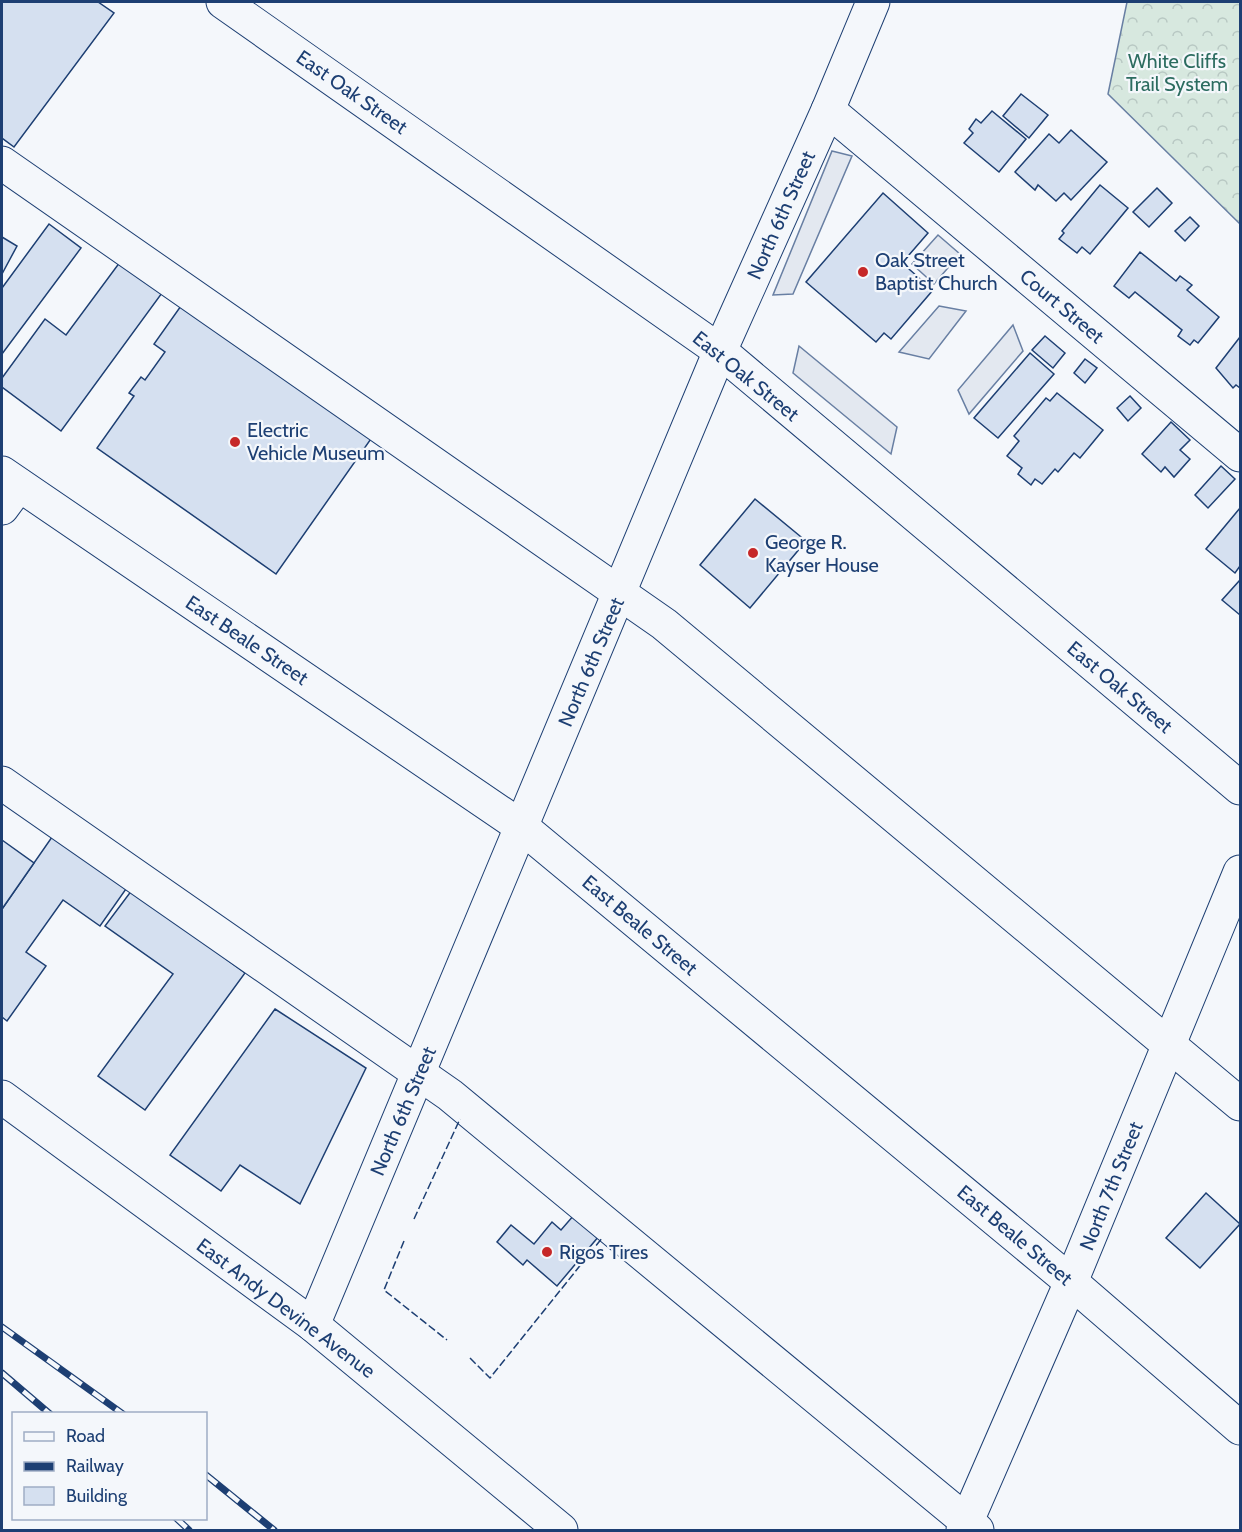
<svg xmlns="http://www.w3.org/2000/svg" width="1242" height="1532" viewBox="0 0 1242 1532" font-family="Cabin,sans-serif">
<defs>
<pattern id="forest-crowns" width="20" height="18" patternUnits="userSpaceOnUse" patternTransform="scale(1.5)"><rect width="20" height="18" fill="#d7e8df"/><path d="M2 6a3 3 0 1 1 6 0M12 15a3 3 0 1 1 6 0" fill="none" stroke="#b8c8c3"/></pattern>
</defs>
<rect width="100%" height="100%" fill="#f4f7fb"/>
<polygon fill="url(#forest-crowns)" stroke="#687fa3" stroke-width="1.5" points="1127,2 1240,2 1240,224 1108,94"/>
<g fill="#e3e8f0" stroke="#687fa3" stroke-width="1.5">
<polygon points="832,151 852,156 793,294 773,295"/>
<polygon points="938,235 960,254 934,284 912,264"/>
<polygon points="939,306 966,311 929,359 899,352"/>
<polygon points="1013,325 1023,351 969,414 958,390"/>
<polygon points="799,346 897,427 891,454 793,373"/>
</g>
<g fill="#d5e0f0" stroke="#1d3f73" stroke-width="1.5">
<polygon points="2,2 98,2 114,13 14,147 2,138"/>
<polygon points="1021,94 1048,115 1029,138 1003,116"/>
<polygon points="992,111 1026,139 999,172 964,143 973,133 969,129 976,119 981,123"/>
<polygon points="1071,130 1107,162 1071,200 1064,193 1056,201 1038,185 1035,190 1015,172 1049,134 1059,143"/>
<polygon points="1100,185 1128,208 1090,254 1082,247 1077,253 1059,239 1064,233 1062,231"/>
<polygon points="1157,188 1172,203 1149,227 1133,212"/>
<polygon points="883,193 928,233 902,263 933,290 891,339 884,333 876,342 806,282"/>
<polygon points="1190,217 1199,226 1185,241 1175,231"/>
<polygon points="49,224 81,248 2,354 2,288"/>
<polygon points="2,237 17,246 2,274"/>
<polygon points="1140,252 1176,281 1180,276 1192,285 1187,290 1219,317 1198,343 1194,340 1190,345 1178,336 1182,330 1135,292 1129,298 1114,286"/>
<polygon points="120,262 162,293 61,431 2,387 2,378 45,319 66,335"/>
<polygon points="183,303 373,436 276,574 97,448 134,396 129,393 141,377 145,380 165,352 154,344"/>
<polygon points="1045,336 1065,353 1053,368 1032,350"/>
<polygon points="1240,337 1240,388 1236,385 1233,388 1216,368"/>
<polygon points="1030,353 1054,374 998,438 974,418"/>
<polygon points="1085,359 1097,368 1085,383 1074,373"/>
<polygon points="1057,393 1103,430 1080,458 1074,453 1058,472 1055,469 1042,484 1035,479 1031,485 1018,474 1022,468 1007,456 1019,441 1014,436 1046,398 1050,401"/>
<polygon points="1130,396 1141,408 1128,421 1117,408"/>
<polygon points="1171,422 1190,440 1180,450 1190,459 1174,477 1165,467 1161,472 1142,454"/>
<polygon points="1221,466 1235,479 1208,508 1195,495"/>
<polygon points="755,499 806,541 750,608 700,565"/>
<polygon points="1240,508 1240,566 1235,573 1206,549"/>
<polygon points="1240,580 1240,615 1222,600"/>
<polygon points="52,837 126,889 100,926 63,900 26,952 46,966 7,1021 2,1017 2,909"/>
<polygon points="2,840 34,863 2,909"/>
<polygon points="132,890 245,973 145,1110 98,1076 173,974 105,926"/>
<polygon points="275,1009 366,1068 300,1204 240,1165 221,1191 170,1155"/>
<polygon points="1206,1193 1240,1224 1200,1268 1166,1238"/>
<polygon points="574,1215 599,1236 557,1286 527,1260 523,1265 497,1242 511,1225 534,1244 552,1222 561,1230"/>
</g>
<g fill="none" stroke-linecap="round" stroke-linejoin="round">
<g stroke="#1d3f73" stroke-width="35">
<g id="minor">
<polyline points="223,2 720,351 1240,788"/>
<polyline points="828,110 1240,455"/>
<polyline points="2,163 664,624 1240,1104"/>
<polyline points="2,508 19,485"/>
<polyline points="2,783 450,1095 977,1530"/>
<polyline points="313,1325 720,351 828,110 873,2"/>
<polyline points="963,1530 1071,1282 1240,872"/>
</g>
</g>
<g stroke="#1d3f73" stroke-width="35">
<g id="major">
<polyline points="2,473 523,828 1071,1282 1240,1428"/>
<polyline points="2,1097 313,1325 561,1530"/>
</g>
</g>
<use href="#minor" stroke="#f4f7fb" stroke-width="33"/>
<use href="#major" stroke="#f4f7fb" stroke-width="33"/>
<g stroke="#1d3f73" stroke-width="7">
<g id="rail">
<polyline points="2,1327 123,1414"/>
<polyline points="2,1373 50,1414"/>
<polyline points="206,1475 274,1530"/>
<polyline points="176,1518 189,1530"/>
</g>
</g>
<use href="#rail" stroke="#f4f7fb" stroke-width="4.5" stroke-dasharray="14" stroke-linecap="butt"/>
<g stroke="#1d3f73" stroke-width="1.5" stroke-dasharray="8 3" stroke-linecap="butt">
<polyline points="414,1219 460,1119"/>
<polyline points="404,1241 384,1290 447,1340"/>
<polyline points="470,1358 490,1378 603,1237"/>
</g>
</g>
<g fill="#c62828" stroke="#f4f7fb" stroke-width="2">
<circle cx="863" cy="272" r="6"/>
<circle cx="235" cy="442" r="6"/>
<circle cx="753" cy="553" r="6"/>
<circle cx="547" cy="1252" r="6"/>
</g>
<g text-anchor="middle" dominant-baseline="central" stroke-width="4.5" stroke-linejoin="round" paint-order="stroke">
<g font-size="20" fill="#2c6c60" stroke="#f4f7fb">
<text x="1177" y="61">White Cliffs<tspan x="1177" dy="23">Trail System</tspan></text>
</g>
<g font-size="20" fill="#1d3f73" stroke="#f4f7fb">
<text transform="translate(352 92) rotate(35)">East Oak Street</text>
<text transform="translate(781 215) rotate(-66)">North 6th Street</text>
<text transform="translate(1062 306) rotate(40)">Court Street</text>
<text transform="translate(746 376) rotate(39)">East Oak Street</text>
<text transform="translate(247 640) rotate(34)">East Beale Street</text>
<text transform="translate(591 662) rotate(-67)">North 6th Street</text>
<text transform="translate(1120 687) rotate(40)">East Oak Street</text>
<text transform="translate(640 925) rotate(40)">East Beale Street</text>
<text transform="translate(403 1111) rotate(-67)">North 6th Street</text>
<text transform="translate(1111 1186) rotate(-68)">North 7th Street</text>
<text transform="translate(1015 1235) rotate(40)">East Beale Street</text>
<text transform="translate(286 1308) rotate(37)">East Andy Devine Avenue</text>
</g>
<g font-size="20" fill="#1d3f73" stroke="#f4f7fb" text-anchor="start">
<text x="875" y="260">Oak Street<tspan x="875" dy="23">Baptist Church</tspan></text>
<text x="247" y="430">Electric<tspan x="247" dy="23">Vehicle Museum</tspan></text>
<text x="765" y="542">George R.<tspan x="765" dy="23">Kayser House</tspan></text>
<text x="559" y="1252">Rigos Tires</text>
</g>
</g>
<rect width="1242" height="1532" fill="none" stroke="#1d3f73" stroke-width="6"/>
<rect x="12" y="1412" width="195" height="108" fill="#f4f7fb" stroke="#9eadc5" stroke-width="1.5"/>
<rect x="24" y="1432" width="30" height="9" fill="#f4f7fb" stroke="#9eadc5" stroke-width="1.5"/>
<text x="66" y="1442" font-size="18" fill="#1d3f73">Road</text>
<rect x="24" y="1462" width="30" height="9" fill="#1d3f73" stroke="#9eadc5" stroke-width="1.5"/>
<text x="66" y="1472" font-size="18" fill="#1d3f73">Railway</text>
<rect x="24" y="1487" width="30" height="18" fill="#d5e0f0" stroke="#9eadc5" stroke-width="1.5"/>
<text x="66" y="1502" font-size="18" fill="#1d3f73">Building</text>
</svg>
